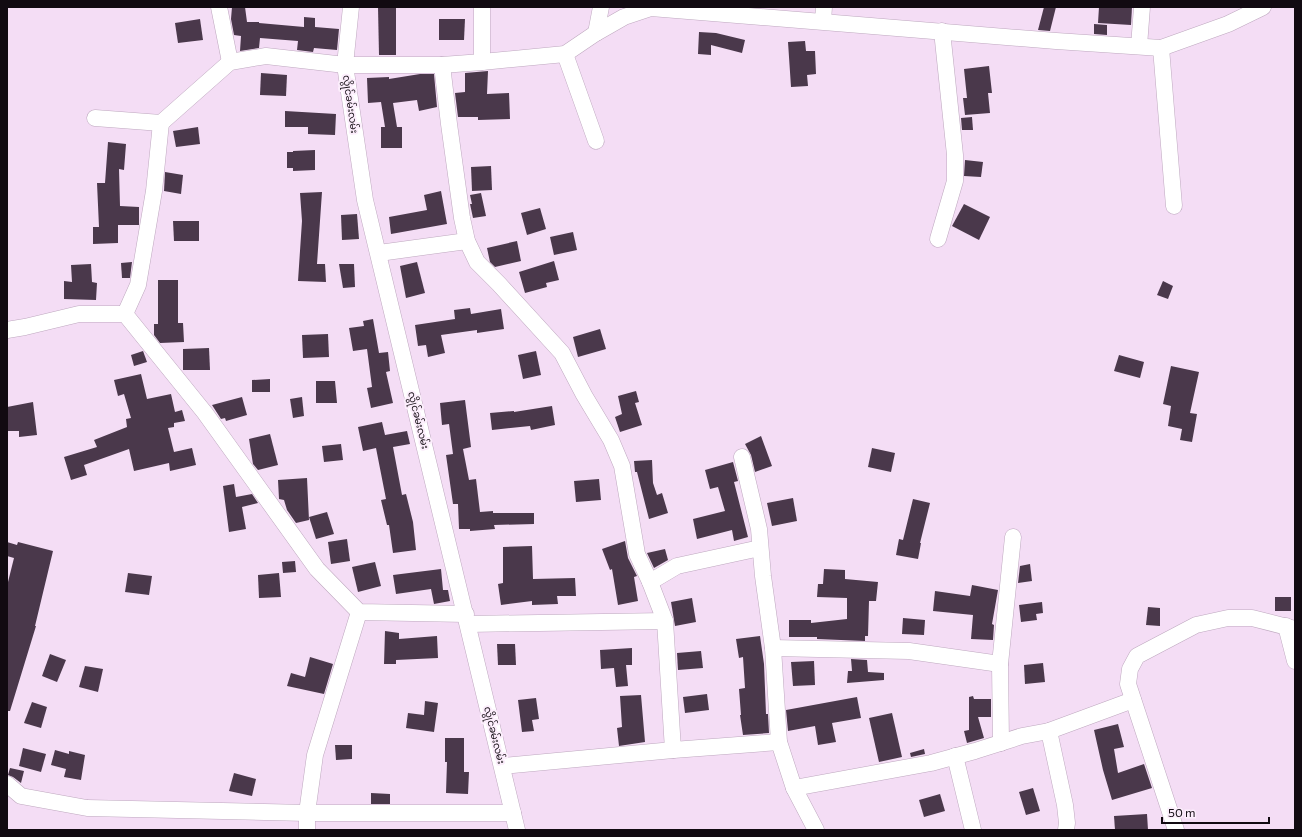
<svg xmlns="http://www.w3.org/2000/svg" width="1302" height="837" viewBox="0 0 1302 837" font-family="Commissioner,'Noto Sans Myanmar',sans-serif">
<rect width="100%" height="100%" fill="#f4ddf5"/>
<g fill="#4a384b">
<polygon points="232,7 245,7 247,22 259,22 259,23 304,27 304,17 315,18 315,27 339,29 337,50 314,48 313,52 297,50 298,41 260,38 259,48 240,51 241,36 234,35 231,19"/>
<polygon points="378,7 396,7 396,55 379,55"/>
<polygon points="1044,7 1056,7 1050,31 1038,30"/>
<polygon points="1099,7 1132,7 1131,25 1098,23"/>
<polygon points="200,19 203,40 178,43 175,23"/>
<polygon points="439,19 465,19 464,40 439,40"/>
<polygon points="1094,24 1107,25 1107,35 1094,34"/>
<polygon points="699,32 716,33 745,40 742,53 711,45 711,55 698,54"/>
<polygon points="805,41 806,51 815,51 816,74 807,75 808,86 791,87 788,42"/>
<polygon points="989,66 992,93 988,93 990,113 965,115 963,98 967,98 964,69"/>
<polygon points="488,71 487,94 509,93 510,119 478,120 478,117 458,117 455,93 465,92 465,73"/>
<polygon points="261,73 287,75 286,96 260,95"/>
<polygon points="420,74 434,74 437,107 419,111 417,100 393,103 397,127 402,127 402,148 381,148 381,127 385,127 381,102 368,103 367,78 389,77 389,79"/>
<polygon points="285,111 336,114 335,135 308,134 308,127 285,127"/>
<polygon points="972,117 973,130 962,130 961,118"/>
<polygon points="198,127 200,144 176,147 173,131"/>
<polygon points="108,142 126,144 124,170 119,169 120,206 139,207 139,225 118,225 118,243 93,244 93,227 99,227 97,183 105,183"/>
<polygon points="315,150 315,170 293,171 293,168 287,168 287,152 293,152 293,151"/>
<polygon points="965,160 983,162 981,177 964,176"/>
<polygon points="491,166 492,190 472,191 471,167"/>
<polygon points="165,172 183,175 181,194 164,191"/>
<polygon points="441,191 447,224 391,234 389,217 427,210 424,195"/>
<polygon points="322,192 317,264 325,264 326,282 298,281 302,221 300,193"/>
<polygon points="481,193 486,216 473,218 470,204 472,204 470,195"/>
<polygon points="964,204 990,217 979,240 952,226"/>
<polygon points="540,208 546,229 527,235 521,213"/>
<polygon points="357,214 359,239 342,240 341,215"/>
<polygon points="173,221 199,221 199,241 174,241"/>
<polygon points="573,232 577,250 554,255 550,237"/>
<polygon points="517,241 521,261 495,267 490,262 487,248"/>
<polygon points="554,261 559,280 546,283 547,287 525,293 519,272"/>
<polygon points="132,262 130,278 122,278 121,263"/>
<polygon points="417,262 425,293 406,298 400,266"/>
<polygon points="91,264 92,282 97,283 96,300 64,299 64,281 72,282 71,265"/>
<polygon points="339,264 354,264 355,287 343,288"/>
<polygon points="158,280 178,280 178,323 183,323 184,342 160,343 154,335 154,324 158,324"/>
<polygon points="1163,281 1173,286 1168,299 1157,295"/>
<polygon points="470,308 471,314 501,309 504,329 477,333 477,330 441,335 445,353 428,357 426,345 418,346 415,325 455,319 454,310"/>
<polygon points="373,319 379,353 388,352 390,371 386,372 393,403 371,408 367,388 372,387 367,349 353,351 349,328 364,326 363,321"/>
<polygon points="600,329 606,349 578,357 573,337"/>
<polygon points="328,334 329,357 303,358 302,335"/>
<polygon points="209,348 210,370 183,370 183,349"/>
<polygon points="143,351 147,362 134,366 131,355"/>
<polygon points="536,351 541,375 523,379 518,355"/>
<polygon points="1119,355 1144,362 1140,378 1114,371"/>
<polygon points="1171,366 1199,372 1190,413 1197,414 1192,442 1180,440 1182,429 1168,426 1171,406 1163,404"/>
<polygon points="141,374 147,399 171,394 175,412 182,410 185,421 174,423 174,427 168,428 174,452 192,448 196,465 170,471 169,463 134,471 129,449 84,465 87,475 71,480 64,457 97,447 94,440 127,427 126,419 131,418 124,394 118,396 114,380"/>
<polygon points="270,379 270,392 252,392 252,380"/>
<polygon points="316,381 335,381 337,403 316,403"/>
<polygon points="636,391 639,402 635,403 642,425 620,432 615,417 622,414 618,396"/>
<polygon points="242,397 247,415 226,421 225,418 221,419 212,405"/>
<polygon points="302,397 304,416 293,418 290,399"/>
<polygon points="465,400 471,447 463,449 469,480 476,479 480,512 493,511 493,513 534,513 534,524 494,525 495,529 470,531 470,529 459,529 458,504 453,504 446,455 453,454 449,424 442,425 440,403"/>
<polygon points="33,402 37,435 19,437 19,431 7,431 7,407"/>
<polygon points="552,406 555,425 531,430 530,426 492,430 490,413 514,411 514,412"/>
<polygon points="382,422 385,435 407,431 410,444 393,447 402,495 406,494 413,522 416,550 393,553 389,525 387,525 381,500 386,499 376,448 363,451 358,427"/>
<polygon points="270,434 278,465 258,470 253,464 249,439"/>
<polygon points="761,436 772,466 755,472 751,455 745,444"/>
<polygon points="341,444 343,460 324,462 322,446"/>
<polygon points="872,448 895,453 891,472 868,467"/>
<polygon points="652,460 653,483 657,495 662,493 668,513 649,519 637,472 635,472 634,461"/>
<polygon points="733,462 738,481 734,482 748,537 734,541 732,530 697,539 693,519 725,511 718,487 710,489 705,470"/>
<polygon points="307,478 309,520 296,523 287,510 284,500 279,499 278,480"/>
<polygon points="599,479 601,500 576,502 574,481"/>
<polygon points="234,484 236,497 252,494 258,503 242,507 246,529 229,532 223,486"/>
<polygon points="793,498 797,521 772,526 767,503"/>
<polygon points="913,499 930,503 920,543 921,543 918,559 896,555 899,539 903,540"/>
<polygon points="327,512 334,534 316,539 309,517"/>
<polygon points="347,539 350,561 331,564 328,542"/>
<polygon points="625,541 628,558 637,576 634,577 638,601 618,605 612,569 610,570 602,549"/>
<polygon points="7,542 17,545 18,542 53,551 35,626 36,626 10,711 7,711 7,586 14,558 7,556"/>
<polygon points="532,546 533,579 575,578 576,596 557,596 558,604 532,605 532,601 501,605 498,584 503,583 503,547"/>
<polygon points="665,549 668,560 654,568 647,553"/>
<polygon points="295,561 296,572 283,573 282,562"/>
<polygon points="375,562 381,586 358,592 352,567"/>
<polygon points="1030,564 1032,581 1018,583 1020,566"/>
<polygon points="441,569 443,590 448,590 450,601 434,604 431,589 396,594 393,575"/>
<polygon points="824,569 845,570 845,579 878,582 876,601 869,601 868,636 865,636 865,641 817,639 817,637 789,637 789,620 811,620 811,623 847,619 847,598 817,597 818,584 823,584"/>
<polygon points="128,573 152,576 149,595 125,592"/>
<polygon points="279,573 281,597 259,598 258,575"/>
<polygon points="972,585 998,590 992,624 994,625 993,640 971,639 973,615 933,611 935,591 970,596"/>
<rect x="1275" y="597" width="16" height="14"/>
<polygon points="692,598 696,622 675,626 671,602"/>
<polygon points="1042,602 1043,613 1036,614 1037,620 1021,622 1019,605"/>
<polygon points="1148,607 1160,608 1160,626 1146,625"/>
<polygon points="903,618 925,620 924,635 902,634"/>
<polygon points="385,631 399,633 399,639 437,636 438,658 396,660 396,664 384,664"/>
<polygon points="760,636 764,664 766,714 768,714 769,733 743,735 740,715 741,715 739,689 745,688 743,657 739,658 736,639"/>
<polygon points="497,644 515,644 516,665 498,665"/>
<polygon points="632,648 632,665 626,665 628,686 616,687 614,668 601,669 600,650"/>
<polygon points="701,651 703,668 678,670 677,653"/>
<polygon points="50,654 66,660 57,682 42,676"/>
<polygon points="310,657 333,664 324,694 287,686 291,673 305,677"/>
<polygon points="851,659 867,660 868,672 884,673 884,680 847,683 848,671 852,671"/>
<polygon points="814,661 815,685 793,686 791,662"/>
<polygon points="1043,663 1045,682 1025,684 1024,665"/>
<polygon points="85,666 103,669 98,692 79,687"/>
<polygon points="707,694 709,710 685,713 683,697"/>
<polygon points="641,695 645,742 619,746 617,728 622,727 620,696"/>
<polygon points="973,696 974,699 991,699 991,717 978,717 984,738 967,743 964,731 969,730 969,697"/>
<polygon points="857,697 861,718 832,723 836,742 818,745 815,726 788,731 786,710"/>
<polygon points="536,698 539,719 532,720 534,731 522,732 518,700"/>
<polygon points="425,701 438,703 434,732 406,728 408,713 424,715"/>
<polygon points="32,702 47,707 41,728 24,723"/>
<polygon points="892,713 902,757 879,762 869,718"/>
<polygon points="1118,724 1124,747 1114,749 1118,773 1144,764 1152,788 1112,800 1103,770 1094,730"/>
<polygon points="445,738 464,738 464,772 469,772 468,794 446,793 447,762 445,762"/>
<polygon points="335,745 352,745 352,759 336,760"/>
<polygon points="23,748 46,754 41,772 19,766"/>
<polygon points="924,749 925,754 911,757 910,753"/>
<polygon points="55,750 69,754 69,751 85,755 81,780 64,777 66,769 51,765"/>
<polygon points="10,768 24,771 21,783 13,777 8,775"/>
<polygon points="234,773 256,779 252,796 229,791"/>
<polygon points="1033,788 1040,811 1026,815 1019,792"/>
<polygon points="371,793 390,794 390,804 371,804"/>
<polygon points="940,794 945,811 924,817 919,800"/>
<polygon points="1147,814 1148,830 1115,830 1114,816"/>
</g>
<g fill="none" stroke-linecap="round" stroke-linejoin="round">
<g stroke="#bea8bf" stroke-width="17">
<g id="minor">
<polyline points="219,7 230,62"/>
<polyline points="351,7 345,65 365,200 517,830"/>
<polyline points="823,21 824,7"/>
<polyline points="596,33 601,7"/>
<polyline points="1139,46 1142,7"/>
<polyline points="1161,48 1174,206"/>
<polyline points="565,54 596,141"/>
<polyline points="482,62 482,7"/>
<polyline points="442,65 449,124 462,218 467,241 477,262 499,284 562,353 584,395 611,440 622,466 637,554 650,582 665,621 673,750"/>
<polyline points="95,118 161,123 230,62 266,56 345,65 442,65 482,62 565,54 596,33 624,17 651,8 1056,41 1161,48 1228,24 1263,7"/>
<polyline points="938,239 955,181 955,155 942,31"/>
<polyline points="379,253 467,241"/>
<polyline points="125,314 138,285 154,191 161,123"/>
<polyline points="7,330 25,327 79,314 125,314 205,413 317,569 359,612 466,614"/>
<polyline points="742,457 759,529 763,576 773,648 779,742 794,788 816,830"/>
<polyline points="650,582 677,566 760,548"/>
<polyline points="468,624 665,621"/>
<polyline points="1286,626 1295,661"/>
<polyline points="773,648 909,651 1000,664"/>
<polyline points="1049,731 1065,805 1067,823 1066,830"/>
<polyline points="1001,743 1000,664 1013,537"/>
<polyline points="955,756 973,830"/>
<polyline points="503,766 673,750 779,742"/>
<polyline points="7,784 21,796 87,808 307,813 513,813"/>
<polyline points="794,788 931,763 975,751 1022,736 1049,731 1133,700"/>
<polyline points="307,830 307,813 315,755 359,612"/>
<polyline points="1176,830 1128,684 1130,669 1137,656 1196,625 1228,618 1252,618 1295,629"/>
</g>
</g>
<use href="#minor" stroke="#fff" stroke-width="16"/>
</g>
<g text-anchor="middle" dominant-baseline="central" stroke-width="4" stroke-linejoin="round" paint-order="stroke">
<g font-size="10" fill="#110a11" stroke="#fceefc">
<text transform="translate(351 104) rotate(82)">လွိုင်ခမ်းလမ်း</text>
<text transform="translate(419 420) rotate(76)">လွိုင်ခမ်းလမ်း</text>
<text transform="translate(495 735) rotate(76)">လွိုင်ခမ်းလမ်း</text>
</g>
</g>
<rect width="1302" height="837" fill="none" stroke="#110a11" stroke-width="16"/>
<path d="M1162 817v6h107v-6" fill="none" stroke="#110a11" stroke-width="2"/>
<text x="1168" y="817" font-size="12" fill="#110a11" stroke="#fceefc" stroke-width="3" paint-order="stroke">50 m</text>
</svg>
